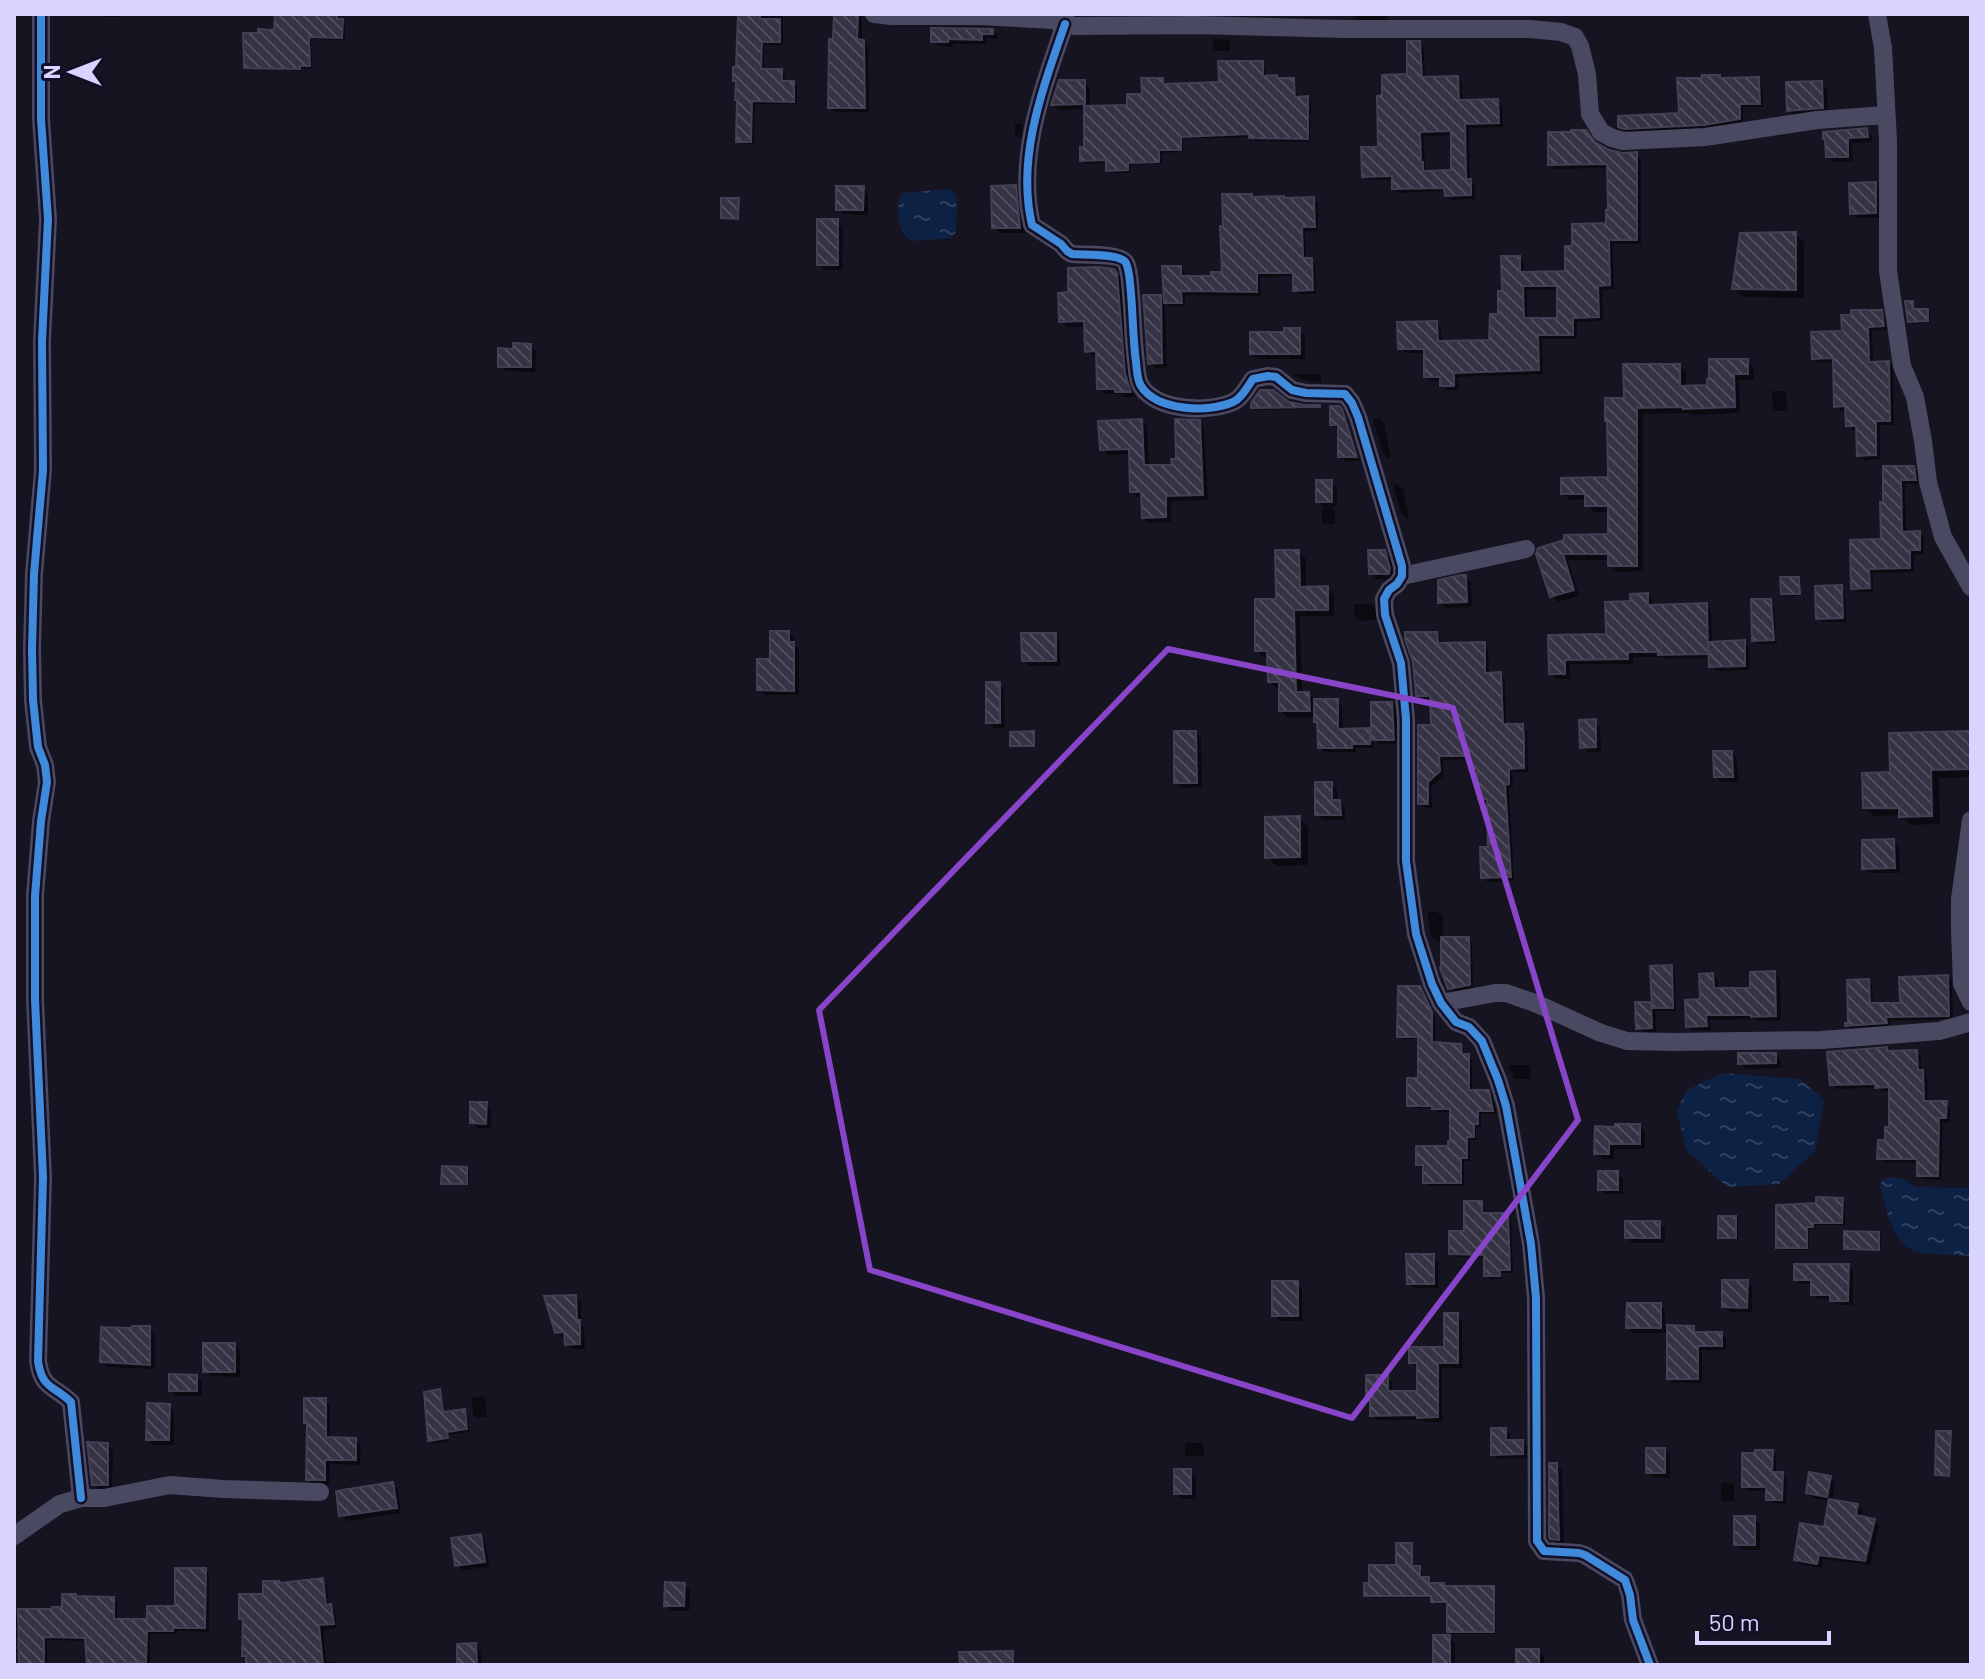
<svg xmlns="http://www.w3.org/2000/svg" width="1985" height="1679" viewBox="0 0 1985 1679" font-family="Barlow,sans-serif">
<defs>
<pattern id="water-ripples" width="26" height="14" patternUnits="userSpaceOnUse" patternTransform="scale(2)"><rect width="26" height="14" fill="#0d2144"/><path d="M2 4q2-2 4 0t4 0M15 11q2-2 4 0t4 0" fill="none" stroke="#304060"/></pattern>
<pattern id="building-back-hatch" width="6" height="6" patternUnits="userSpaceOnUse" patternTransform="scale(2)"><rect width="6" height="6" fill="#343243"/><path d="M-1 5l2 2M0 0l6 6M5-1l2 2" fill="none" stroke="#514f5f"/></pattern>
</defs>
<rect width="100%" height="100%" fill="#161421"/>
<g fill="url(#water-ripples)">
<path d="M948 189 954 193 957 200 956 232 952 238 911 241C898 232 894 208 902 193Z"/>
<polygon points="1722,1073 1800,1079 1824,1100 1815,1151 1779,1184 1727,1187 1686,1150 1677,1111 1686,1091"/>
<path d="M1892 1177 1905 1180 1916 1187 1971 1188V1256C1957 1255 1926 1255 1914 1251 1891 1241 1886 1207 1880 1186L1883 1179Z"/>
</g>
<g fill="#0007" fill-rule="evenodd">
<polygon points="99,14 123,14 123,17 102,17"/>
<polygon points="282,14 339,14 339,21 345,24 345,40 311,39 312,68 302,69 302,71 285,70 282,67"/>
<polygon points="740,14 783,14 783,45 764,45 764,71 781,71 785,75 785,83 793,83 797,86 797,104 755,104 754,144 742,144 738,141 738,83 735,80 738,69"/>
<polygon points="839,14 862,14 862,42 868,47 869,112 835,112 830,107"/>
<polygon points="1067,14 1092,14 1092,16 1073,16"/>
<polygon points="1353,14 1388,14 1388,24 1360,24"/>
<polygon points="993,31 998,36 998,39 987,38 987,44 953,44 953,47 938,46 933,41"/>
<polygon points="1213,39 1228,40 1230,42 1230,51 1216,51 1213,49"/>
<path d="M1419 43 1424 48 1425 79 1457 78 1462 82 1463 102 1497 101 1502 106 1503 127 1469 128 1470 181 1475 186V199L1451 200 1447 195 1446 191 1398 193 1394 188V180H1368L1364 176 1380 149 1409 76ZM1453 135 1454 172 1427 173 1425 167 1424 136Z"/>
<polygon points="1262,63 1265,67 1266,78 1293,80 1296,83 1297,99 1307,98 1311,102 1310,142 1255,141 1251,137 1183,139 1183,152 1162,153 1162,164 1130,165 1130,173 1111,173 1108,170 1108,163 1085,164 1082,160 1086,149 1086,109 1059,110 1053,105 1084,82 1090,88 1090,108 1129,107 1162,80 1165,86 1221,84"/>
<polygon points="1719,77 1722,80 1759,79 1762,83 1763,107 1743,107 1743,123 1708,128 1629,132 1624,130 1620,126 1681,115"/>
<polygon points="1821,83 1827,89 1828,112 1794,115 1789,110"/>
<polygon points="1015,124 1021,124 1023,126 1021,138 1015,136"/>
<polygon points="1867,130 1872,136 1872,142 1852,143 1853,161 1833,162 1828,156 1828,140"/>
<path d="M1596 145 1620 155 1636 154 1641 159V244H1613L1614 289 1602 290 1603 321 1577 322V339H1542L1543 374 1458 377V390H1447L1442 385V381H1431L1426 376V353H1405L1400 348 1437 323 1441 328 1442 343 1491 342 1500 316 1504 293 1519 258 1524 263V274L1567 273 1574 248 1608 225 1610 212 1609 168 1554 169 1550 164ZM1527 290H1559V320H1527Z"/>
<polygon points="1875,184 1881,190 1881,218 1857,218 1852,213"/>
<polygon points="1015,187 1020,193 1025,233 1000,233 994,228"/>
<polygon points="863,188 868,194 868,215 843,214 838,209"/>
<polygon points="1251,196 1254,199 1313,199 1318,203 1318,231 1305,231 1306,260 1311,260 1315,264 1316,294 1300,294 1295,290 1295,276 1260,277 1261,296 1185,295 1185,306 1170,307 1165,302 1167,368 1156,368 1150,363 1160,297 1166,302 1180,268 1184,272 1184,278 1213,278 1224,273"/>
<polygon points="738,200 740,202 739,220 725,220 723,218"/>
<polygon points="837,221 843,227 842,270 824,270 819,264"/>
<polygon points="1796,234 1804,243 1804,298 1742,297 1734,289"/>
<polygon points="1115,272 1121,278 1130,380 1135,397 1123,397 1120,394 1105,394 1099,388 1098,357 1093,357 1087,351 1086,327 1067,327 1061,321 1071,294"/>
<polygon points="1912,303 1914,305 1914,311 1927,311 1930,313 1930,323 1912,324 1910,321"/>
<polygon points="1881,312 1886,317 1888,330 1872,331 1873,364 1888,363 1893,368 1894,425 1880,425 1880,459 1864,460 1859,455 1858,430 1853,430 1848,425 1847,411 1841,411 1836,406 1835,362 1819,363 1814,358 1844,333"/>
<polygon points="1299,330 1305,336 1305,359 1257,359 1252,354 1286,334"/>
<polygon points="530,346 536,351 535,372 506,371 500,366 515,351"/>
<polygon points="1747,361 1753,367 1754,380 1739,380 1740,413 1691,415 1689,413 1643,414 1643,571 1617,572 1610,565 1610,560 1568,560 1579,596 1558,602 1551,596 1538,554 1610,536 1610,512 1594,512 1587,505 1587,499 1570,500 1563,493 1610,479 1626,400 1679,366 1686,372 1686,388 1709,387"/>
<polygon points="1293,374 1319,374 1321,376 1321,382 1302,380"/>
<polygon points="1772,391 1784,391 1786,393 1787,411 1775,411 1773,409"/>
<polygon points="1289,404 1320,409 1255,410 1253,408"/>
<polygon points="1339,408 1345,416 1360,461 1345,461 1340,456 1340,429 1337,429 1332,425"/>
<polygon points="1379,418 1384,423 1391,458 1389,459 1383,453 1373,419"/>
<polygon points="1141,421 1147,426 1149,467 1174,467 1199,422 1204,428 1208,500 1171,501 1171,522 1149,523 1143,517 1143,497 1137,497 1132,491 1131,454 1107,455 1102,449"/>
<polygon points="1885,468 1913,468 1918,472 1919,484 1905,484 1906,534 1919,533 1924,538 1924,554 1914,554 1914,572 1873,573 1873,592 1858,592 1853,588 1883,541 1885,504"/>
<polygon points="1331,482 1337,488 1337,507 1331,507 1335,511 1335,524 1324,524 1322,522 1322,509 1325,509 1318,501"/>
<polygon points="1397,484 1403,489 1409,518 1407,519 1401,513 1393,485"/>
<polygon points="1298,552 1306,559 1306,589 1327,588 1334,595 1334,616 1300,616 1302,694 1308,694 1316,701 1337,701 1342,706 1343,730 1369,730 1373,734 1392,704 1396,708 1398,744 1378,744 1374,740 1374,748 1356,748 1356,752 1325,752 1320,747 1319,725 1316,722 1316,717 1288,718 1281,711 1281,689 1277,689 1270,682 1270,658 1264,658 1257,650"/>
<polygon points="1384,552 1390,557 1395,575 1394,579 1376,579 1371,573"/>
<polygon points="1466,577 1471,583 1472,607 1446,608 1440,602"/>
<polygon points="1799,579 1801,581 1801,596 1785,596 1783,594"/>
<polygon points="1841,587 1845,592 1846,622 1822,622 1818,618"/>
<polygon points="1648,595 1653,601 1653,607 1706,605 1711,611 1712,643 1744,642 1749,648 1750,670 1716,671 1711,666 1711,658 1665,659 1663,657 1633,657 1633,664 1570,664 1570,679 1557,679 1551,673 1550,637 1608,636 1632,603"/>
<polygon points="1770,601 1774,605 1777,644 1758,644 1754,640"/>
<polygon points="1354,604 1371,604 1377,610 1378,620 1360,621 1354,615"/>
<polygon points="788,633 794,638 794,644 799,649 799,695 765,695 759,689"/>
<polygon points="1437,634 1441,638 1441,645 1484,644 1488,649 1489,674 1501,674 1505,679 1506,726 1522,726 1527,730 1528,772 1512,772 1513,788 1509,788 1514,881 1487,882 1483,877 1490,849 1489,803 1484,803 1480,798 1479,772 1475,772 1470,768 1470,759 1443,760 1443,776 1431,787 1432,808 1425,808 1420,803 1433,727 1432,699 1423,700 1418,695"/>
<polygon points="1055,635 1060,641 1060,666 1029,666 1024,660"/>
<polygon points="999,684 1004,690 1005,728 994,728 988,722"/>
<polygon points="1595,721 1600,727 1601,752 1587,752 1582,747"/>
<polygon points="1033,733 1035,736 1035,747 1014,747 1012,745"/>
<polygon points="1196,733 1201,738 1202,787 1181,788 1176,782"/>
<path d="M1969 733 1971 735V777L1939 778 1940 824 1910 825 1901 815 1873 816 1865 807 1892 774ZM1870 806H1909V810H1870Z"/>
<polygon points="1732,753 1737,758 1738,782 1721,782 1716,777"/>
<polygon points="1331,784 1337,789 1337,802 1340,802 1345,807 1345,820 1323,820 1317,814"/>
<polygon points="1299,818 1308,827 1308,865 1276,866 1267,857"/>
<polygon points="1893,841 1899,847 1900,873 1870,873 1864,868"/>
<polygon points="1427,912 1437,912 1443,917 1443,939 1468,939 1472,943 1473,989 1455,992 1451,988 1443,942 1437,942 1431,936"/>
<polygon points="1671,967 1675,971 1676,1011 1656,1011 1656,1033 1644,1033 1638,1028 1650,1004 1654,1008"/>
<polygon points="1774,973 1780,978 1781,1021 1758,1021 1756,1019 1710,1020 1711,1030 1693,1031 1688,1026 1702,1001 1712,975 1718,980 1718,990 1752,990"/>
<polygon points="1947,977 1952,981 1953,1019 1890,1021 1890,1027 1851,1030 1847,1025 1868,981 1872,985 1873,1005 1902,1004"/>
<polygon points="1419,988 1423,992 1435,1017 1435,1044 1461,1046 1464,1049 1464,1056 1468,1056 1472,1059 1472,1092 1488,1092 1492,1096 1496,1110 1496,1114 1481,1114 1481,1127 1476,1127 1476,1140 1470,1140 1470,1161 1464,1161 1464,1186 1428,1186 1425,1182 1425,1168 1422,1168 1418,1165 1450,1148 1452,1112 1438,1112 1434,1108 1413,1108 1409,1105 1420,1080 1420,1039 1402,1039 1399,1036"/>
<polygon points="1886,1049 1889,1052 1916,1052 1921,1056 1921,1071 1927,1077 1928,1103 1946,1103 1950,1108 1950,1122 1943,1122 1941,1180 1923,1179 1919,1175 1919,1163 1884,1162 1879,1158 1887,1142 1891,1129 1891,1091 1881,1091 1878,1088 1836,1089 1832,1084"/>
<polygon points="1775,1055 1780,1060 1781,1068 1746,1069 1740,1063"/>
<polygon points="1508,1065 1528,1065 1530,1067 1530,1079 1514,1079"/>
<polygon points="486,1104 491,1110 491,1128 477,1128 472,1122"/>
<polygon points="1639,1126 1645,1131 1645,1149 1614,1149 1614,1159 1602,1159 1596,1153 1597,1129"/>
<polygon points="467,1169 469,1171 469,1185 446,1185 443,1183"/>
<polygon points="1617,1173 1623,1179 1623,1194 1605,1194 1600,1189"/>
<polygon points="1842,1200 1845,1203 1845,1225 1815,1225 1815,1229 1809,1229 1809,1250 1781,1250 1778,1247 1818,1205"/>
<polygon points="1481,1203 1484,1206 1484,1215 1508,1215 1511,1218 1513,1273 1502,1273 1502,1279 1490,1279 1486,1276 1486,1258 1455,1257 1451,1253 1466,1233"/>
<polygon points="1736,1218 1738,1220 1738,1239 1722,1239 1720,1237"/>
<polygon points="1660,1223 1665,1229 1665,1243 1632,1243 1627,1237"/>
<polygon points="1878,1234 1881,1236 1881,1251 1848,1251 1846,1249"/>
<polygon points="1433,1256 1438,1262 1439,1288 1414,1288 1409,1283"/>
<polygon points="1848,1266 1853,1271 1853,1305 1837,1305 1831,1299 1817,1299 1813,1294 1813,1284 1801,1284 1796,1279"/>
<polygon points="1747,1282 1752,1287 1752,1312 1730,1312 1724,1306"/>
<polygon points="1297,1283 1302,1289 1303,1321 1279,1321 1274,1315"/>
<polygon points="575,1297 581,1303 581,1325 584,1328 585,1349 572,1349 567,1344 567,1337 562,1337 557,1332"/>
<polygon points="1660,1305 1665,1310 1665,1327 1693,1328 1699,1334 1722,1334 1726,1338 1726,1350 1702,1350 1702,1383 1673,1383 1669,1378 1669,1333 1634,1333 1628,1327"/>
<polygon points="1457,1315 1462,1321 1463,1368 1442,1368 1442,1422 1425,1422 1423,1420 1378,1420 1372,1415 1372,1403 1368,1399 1387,1377 1392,1382 1392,1393 1419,1393 1417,1368 1411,1362 1446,1349"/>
<polygon points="149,1328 155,1334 155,1369 108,1367 102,1361"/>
<polygon points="235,1345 240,1351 240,1377 211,1376 205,1371"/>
<polygon points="197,1377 202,1382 202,1396 176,1396 171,1390"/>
<polygon points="439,1392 442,1395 445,1414 464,1411 467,1414 470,1432 449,1435 450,1441 434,1444 430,1440"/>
<polygon points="482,1396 485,1398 487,1417 476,1418 474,1416 471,1398"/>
<polygon points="325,1400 330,1406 330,1439 355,1440 361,1445 360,1465 330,1464 329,1485 313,1484 308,1479 309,1425 306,1422"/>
<polygon points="169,1406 174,1411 174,1445 154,1445 148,1439"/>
<polygon points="1505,1430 1510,1434 1510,1442 1522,1442 1527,1446 1527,1458 1497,1459 1493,1454"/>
<polygon points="1950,1433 1952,1435 1950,1477 1939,1477 1937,1474"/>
<polygon points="1185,1443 1201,1443 1203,1445 1204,1456 1187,1456 1185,1454"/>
<polygon points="107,1445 113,1450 112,1490 99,1490 94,1484"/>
<polygon points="1664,1450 1670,1456 1670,1478 1654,1477 1648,1472"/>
<polygon points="1772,1452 1776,1456 1776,1474 1782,1474 1787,1479 1786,1504 1773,1503 1768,1499 1768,1491 1749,1491 1744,1487"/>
<polygon points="1556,1465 1562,1470 1564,1544 1558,1544 1551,1537"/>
<polygon points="1190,1471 1196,1476 1196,1499 1182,1499 1176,1494"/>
<polygon points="1830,1478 1835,1483 1832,1502 1857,1506 1863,1511 1861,1518 1874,1521 1879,1526 1870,1565 1823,1559 1822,1568 1801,1565 1796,1560 1826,1529 1830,1501 1813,1498 1808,1493"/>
<polygon points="1721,1483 1732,1483 1734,1485 1734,1501 1723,1501 1721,1499"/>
<polygon points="392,1484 398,1489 401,1513 346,1521 341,1515"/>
<polygon points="1754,1518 1760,1524 1760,1550 1742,1550 1736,1544"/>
<polygon points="480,1536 486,1541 489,1567 463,1570 457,1565"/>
<polygon points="1411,1545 1413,1548 1413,1568 1419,1568 1422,1571 1422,1579 1428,1579 1431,1585 1445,1588 1493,1588 1495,1590 1496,1634 1451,1634 1449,1632 1449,1604 1436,1604 1433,1598 1369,1598 1366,1596 1398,1567"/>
<polygon points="205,1570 209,1574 209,1632 177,1631 177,1634 150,1634 150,1665 89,1665 87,1641 47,1640 47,1665 21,1665 21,1638 14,1638 14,1617 64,1609 78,1599 113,1599 117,1603 117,1621 149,1621 177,1608"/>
<polygon points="322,1580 327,1585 329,1605 335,1611 337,1628 323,1630 326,1662 333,1661 337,1665 248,1665 248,1659 244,1655 245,1622 241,1618 265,1596 280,1585"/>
<polygon points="684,1585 690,1590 689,1611 672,1611 666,1605"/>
<polygon points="1449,1637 1455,1643 1455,1665 1435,1665"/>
<polygon points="476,1645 481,1651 482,1665 459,1665"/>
<polygon points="1539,1651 1544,1656 1544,1665 1518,1665"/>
</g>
<g fill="url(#building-back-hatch)" stroke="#433f54" stroke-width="2" fill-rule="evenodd">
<polygon points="337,14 337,19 343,19 342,38 309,37 310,66 300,66 300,69 244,68 243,33 258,33 258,29 274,30 275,15"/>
<polygon points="834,14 858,14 857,39 864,40 865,108 828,108 829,39 833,39"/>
<polygon points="738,15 760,15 760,19 780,19 780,42 762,42 761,69 782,69 782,81 794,81 794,102 752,101 751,142 736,142 737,100 735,100 736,81 733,81 733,67 736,67"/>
<polygon points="931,28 993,29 993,34 982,34 982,40 948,39 948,42 931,42"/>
<path d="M1407 41H1420L1422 77 1458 76 1459 100 1498 99 1499 123 1465 124 1466 179H1471V195L1445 196 1444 188 1392 189V176L1362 177 1361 147H1378L1377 96 1382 95V75L1407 74ZM1451 131V170L1423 171V162H1421L1420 132Z"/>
<polygon points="1218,61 1263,61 1263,76 1277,75 1277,78 1294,78 1295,97 1308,96 1308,139 1249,138 1249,134 1181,137 1181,150 1159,150 1159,162 1128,163 1128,170 1106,171 1106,160 1080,161 1080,147 1084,147 1084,106 1127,105 1127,94 1142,94 1141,78 1163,78 1163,84 1219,82"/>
<polygon points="1702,75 1720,75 1720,78 1759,77 1760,104 1740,104 1740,119 1704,125 1624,129 1618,127 1618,116 1679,113 1677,78 1702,78"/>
<polygon points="1059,80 1085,80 1085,104 1051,105"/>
<polygon points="1822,81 1823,108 1787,111 1786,82"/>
<polygon points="1867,128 1868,137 1848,138 1848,157 1826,157 1825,138 1823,139 1823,132"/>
<path d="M1571 130H1586L1595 142 1609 150 1623 153 1637 152V240H1609L1610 285 1598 286 1599 317 1573 318V335H1538L1539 370 1454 373V386H1440V377H1424V349H1398L1397 322 1437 321 1438 341 1489 340 1490 314H1498V291H1502L1501 256H1520V272L1565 271V246H1572V224L1606 223V210H1608L1607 164 1548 165V132H1571ZM1523 286H1557V318H1524Z"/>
<polygon points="1876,182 1876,213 1850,214 1849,183"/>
<polygon points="1016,185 1020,228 992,228 991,186"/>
<polygon points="836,186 864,186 863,210 836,210"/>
<polygon points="1222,194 1252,194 1252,197 1284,196 1284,198 1314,197 1315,227 1302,227 1303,258 1312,258 1313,290 1293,291 1293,273 1257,273 1257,292 1181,291 1182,303 1164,303 1162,266 1181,266 1181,276 1211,276 1211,272 1222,272 1220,226 1223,226"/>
<polygon points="721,198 739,198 738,219 721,218"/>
<rect x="817" y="219" width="21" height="46"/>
<polygon points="1796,232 1796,290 1732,289 1740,233"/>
<polygon points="1098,267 1114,269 1117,273 1125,373 1131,392 1115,392 1115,389 1097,389 1096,351 1085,352 1084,321 1059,322 1058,293 1068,292 1068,268"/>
<polygon points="1143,295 1161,295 1162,363 1148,364"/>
<polygon points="1905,301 1913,301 1913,309 1928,309 1928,321 1908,322"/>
<polygon points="1851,310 1882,310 1884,326 1868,327 1869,362 1889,361 1890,421 1876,421 1876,455 1857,456 1856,426 1846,426 1845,406 1834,407 1833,358 1812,359 1811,332 1842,331 1841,315 1851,315"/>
<polygon points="1284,328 1300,328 1300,354 1250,354 1250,332 1284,332"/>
<polygon points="513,343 531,344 531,367 498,367 498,348 513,349"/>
<polygon points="1709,359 1748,359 1748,374 1734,374 1735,407 1683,409 1683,407 1637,408 1637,566 1608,566 1608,554 1563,554 1574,590 1550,597 1536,554 1538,548 1564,540 1564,535 1608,534 1608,506 1585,506 1585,494 1561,494 1561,478 1608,477 1607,421 1605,421 1605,398 1624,398 1623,364 1680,364 1680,386 1707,385 1707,379 1709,379"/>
<polygon points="1260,390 1273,390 1289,402 1304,405 1320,405 1320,407 1251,408 1251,403"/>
<polygon points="1330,406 1339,406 1342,409 1357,457 1338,457 1338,425 1330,425"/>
<polygon points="1142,419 1144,465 1172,465 1171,459 1176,459 1175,419 1200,420 1203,495 1166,496 1166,517 1142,518 1141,492 1130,492 1129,449 1100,450 1098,421"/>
<polygon points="1883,466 1914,466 1916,480 1901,480 1902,532 1920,531 1920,550 1910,550 1910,568 1869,569 1870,588 1851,589 1850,540 1881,539 1880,502 1883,502"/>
<rect x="1316" y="480" width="16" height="22"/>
<polygon points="1275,550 1299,550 1300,587 1328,586 1328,610 1294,610 1296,692 1309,692 1310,711 1279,711 1279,682 1268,682 1267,651 1255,651 1255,599 1276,599"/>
<polygon points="1368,550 1385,550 1390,568 1389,574 1369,574"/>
<polygon points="1461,575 1466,575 1467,602 1438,603 1438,580"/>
<polygon points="1780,577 1799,577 1800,594 1781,594"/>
<polygon points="1842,585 1843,618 1816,619 1815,586"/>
<polygon points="1648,593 1648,605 1707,603 1708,654 1658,655 1658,652 1628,652 1628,659 1565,660 1565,674 1549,674 1548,635 1606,634 1605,602 1630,601 1630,594"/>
<polygon points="1751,599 1771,599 1774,640 1752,641"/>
<polygon points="770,631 789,631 789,642 794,642 794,691 757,690 757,659 770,659"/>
<polygon points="1405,632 1437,632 1438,643 1485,642 1485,673 1501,672 1503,724 1523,724 1524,738 1524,768 1509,769 1509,784 1505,785 1511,877 1481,878 1480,847 1488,847 1487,799 1478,799 1477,769 1469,769 1468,756 1439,756 1440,771 1428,782 1428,804 1418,804 1418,725 1431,725 1430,696 1416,696 1413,662 1405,639"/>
<polygon points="1021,633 1056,633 1056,661 1022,661"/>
<polygon points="1745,640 1745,666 1709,667 1708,642"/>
<rect x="986" y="682" width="14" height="41"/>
<polygon points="1314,699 1338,699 1338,729 1370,728 1370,744 1352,744 1352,748 1318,748 1317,722 1314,722"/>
<polygon points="1371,702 1392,702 1394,740 1371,740"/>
<polygon points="1596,719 1596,747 1580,748 1579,720"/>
<polygon points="1034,731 1034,746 1010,746 1010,732"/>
<polygon points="1174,731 1196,731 1197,783 1174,783"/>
<polygon points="1970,731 1971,769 1931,770 1932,816 1899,817 1899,808 1863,808 1862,773 1890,772 1889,733"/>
<polygon points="1713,751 1732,751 1733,777 1714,777"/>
<polygon points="1315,782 1332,782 1332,800 1340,800 1341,815 1315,815"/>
<polygon points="1300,816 1300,857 1265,858 1265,817"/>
<polygon points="1894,839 1895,868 1862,869 1862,840"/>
<polygon points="1441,937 1469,937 1470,985 1448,989 1440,968 1441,968"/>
<polygon points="1672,965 1673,1008 1652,1008 1650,966"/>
<polygon points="1775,971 1776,1016 1751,1017 1751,1015 1706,1015 1707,1026 1686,1027 1685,1000 1700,999 1699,974 1713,973 1714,988 1750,988 1750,972"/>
<polygon points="1948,975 1949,1016 1886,1017 1887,1023 1845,1026 1845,1023 1848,1023 1847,980 1869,979 1870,1003 1900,1003 1899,977"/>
<polygon points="1398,986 1420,986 1432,1012 1432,1042 1461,1044 1462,1054 1469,1054 1469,1090 1489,1090 1493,1111 1478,1111 1478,1124 1474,1124 1474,1137 1467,1137 1467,1158 1461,1158 1461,1183 1423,1183 1423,1165 1416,1165 1416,1146 1448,1146 1448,1141 1450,1141 1450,1109 1432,1109 1432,1106 1407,1106 1407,1078 1418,1078 1418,1037 1397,1037"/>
<polygon points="1635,1002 1651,1002 1652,1028 1636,1029"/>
<polygon points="1887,1047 1887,1051 1917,1050 1918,1070 1923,1070 1924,1101 1947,1101 1946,1118 1939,1118 1938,1176 1917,1176 1917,1159 1877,1159 1878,1140 1885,1140 1885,1127 1889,1127 1889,1087 1875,1088 1875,1084 1830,1085 1827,1052"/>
<polygon points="1738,1053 1776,1053 1776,1063 1738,1064"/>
<polygon points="470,1102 487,1102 486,1124 470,1123"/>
<polygon points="1615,1124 1640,1124 1640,1144 1609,1144 1609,1154 1594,1154 1595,1126 1615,1127"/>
<polygon points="442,1166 467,1167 467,1184 441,1184"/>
<rect x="1598" y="1171" width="20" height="19"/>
<polygon points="1816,1197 1843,1198 1842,1223 1813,1223 1813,1227 1807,1227 1807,1248 1776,1248 1776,1205 1816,1203"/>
<polygon points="1464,1201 1482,1201 1482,1213 1508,1213 1510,1270 1500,1270 1500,1276 1484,1276 1484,1255 1449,1254 1449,1231 1464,1231"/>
<rect x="1718" y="1216" width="18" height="22"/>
<rect x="1625" y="1221" width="35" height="17"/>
<polygon points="1844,1231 1879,1232 1879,1250 1844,1249"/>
<polygon points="1406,1254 1434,1254 1434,1284 1407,1284"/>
<polygon points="1794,1264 1849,1264 1848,1301 1830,1301 1830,1295 1811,1295 1811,1280 1794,1280"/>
<polygon points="1722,1280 1748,1280 1747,1308 1722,1307"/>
<rect x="1272" y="1281" width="26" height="35"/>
<polygon points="576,1295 577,1320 580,1320 580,1344 565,1345 564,1332 555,1333 544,1296"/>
<polygon points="1627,1303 1661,1303 1661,1328 1626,1328"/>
<polygon points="1444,1313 1458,1313 1458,1363 1438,1363 1438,1417 1417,1418 1417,1415 1370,1416 1370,1400 1366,1400 1366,1375 1388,1375 1388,1391 1417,1391 1417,1363 1409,1363 1409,1347 1444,1347"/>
<polygon points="1667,1325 1694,1326 1694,1332 1722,1332 1722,1346 1698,1346 1698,1379 1667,1379"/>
<polygon points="132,1326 150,1326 150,1365 100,1362 101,1327 132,1328"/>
<rect x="203" y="1343" width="32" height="29"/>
<polygon points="169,1374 197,1375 197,1391 169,1391"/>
<polygon points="440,1389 443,1412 465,1409 467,1429 447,1432 448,1438 428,1441 424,1392"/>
<polygon points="304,1398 326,1398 326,1437 356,1438 356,1460 325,1460 325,1480 306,1480 307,1423 304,1423"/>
<polygon points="147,1403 170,1404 169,1440 146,1440"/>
<polygon points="1491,1428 1506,1428 1506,1440 1523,1440 1523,1454 1491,1455"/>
<polygon points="1936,1431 1951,1431 1949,1476 1935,1475"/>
<polygon points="87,1442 108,1443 108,1485 92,1485"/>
<rect x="1646" y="1448" width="19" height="25"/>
<polygon points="1755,1450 1773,1450 1772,1472 1783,1472 1782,1500 1766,1500 1766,1487 1742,1487 1742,1453 1755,1453"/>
<polygon points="1549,1463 1557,1463 1559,1540 1550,1539 1549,1537"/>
<rect x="1174" y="1469" width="17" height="25"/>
<polygon points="1809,1472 1831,1476 1827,1497 1806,1493"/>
<polygon points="393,1482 397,1508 339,1516 336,1491"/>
<polygon points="1829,1499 1858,1504 1856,1515 1875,1519 1865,1561 1819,1555 1817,1564 1794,1560 1800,1523 1824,1527"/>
<rect x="1734" y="1516" width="21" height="29"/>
<polygon points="481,1534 485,1562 455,1566 451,1538"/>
<polygon points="1396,1543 1412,1543 1412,1566 1420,1566 1420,1577 1429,1577 1429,1583 1444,1583 1444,1586 1494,1586 1494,1632 1447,1632 1447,1602 1431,1602 1431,1596 1364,1596 1364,1583 1369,1583 1369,1565 1396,1565"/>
<polygon points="175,1568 206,1568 205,1628 173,1628 173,1631 147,1631 146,1663 126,1662 126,1665 87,1665 85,1638 44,1637 44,1665 19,1665 18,1609 52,1609 52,1607 62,1607 62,1594 76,1594 76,1596 114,1597 114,1619 147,1619 147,1606 175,1606"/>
<polygon points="323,1578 326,1605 331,1604 334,1624 319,1625 323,1665 246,1665 246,1656 242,1656 243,1619 239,1619 239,1594 263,1594 263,1581 279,1581 279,1583"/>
<polygon points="665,1582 685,1583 684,1606 664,1606"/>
<rect x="1433" y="1635" width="17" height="30"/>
<polygon points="476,1643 477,1665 457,1665 457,1644"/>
<rect x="1516" y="1649" width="23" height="16"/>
<polygon points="1013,1651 1013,1665 960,1665 959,1652"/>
</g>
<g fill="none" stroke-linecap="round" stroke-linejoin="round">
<g stroke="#4a4962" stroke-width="18">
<path d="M41 14V119L48 219 42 341 43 470 34 574 32 649 33 700 38 747 45 765 47 782 41 821 35 896V999L43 1177 38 1361C42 1389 53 1385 71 1402L81 1498"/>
<polyline points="874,14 891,16 980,16 1052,20 1075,26 1196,25 1345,29 1530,29 1561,32 1575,37 1580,46 1587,74 1590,114 1601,132 1612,138 1623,141 1705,137 1817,120 1886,115"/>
<polyline points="1877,14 1883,48 1888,141 1888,271 1902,366 1915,397 1923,441 1928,482 1943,537 1971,587"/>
<path d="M1065 24C1043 88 1016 157 1032 225L1061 244 1067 251 1072 254C1084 255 1121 253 1126 263 1130 272 1130 285 1131 294 1133 317 1133 340 1136 362 1137 370 1137 380 1141 386 1157 411 1208 413 1233 402 1242 398 1247 387 1253 379L1268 376 1276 377 1292 390 1306 393 1345 394 1352 403 1358 417 1402 566V576L1397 584 1389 590 1384 599 1385 615 1401 663 1406 719V861L1416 934 1432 984 1441 1003 1456 1022 1469 1027 1482 1041 1498 1080 1506 1106 1531 1244 1536 1298 1537 1541 1544 1551 1579 1553 1585 1555 1625 1580 1630 1595 1633 1620 1650 1665"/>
<polyline points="1402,576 1526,549"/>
<polyline points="1971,820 1960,899 1960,930 1962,984 1971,1002"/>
<polyline points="1441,1003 1495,993 1506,993 1535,1003 1601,1033 1627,1041 1673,1042 1822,1040 1939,1031 1971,1022"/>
<polyline points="14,1536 60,1504 81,1498 104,1498 170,1485 223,1489 320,1492"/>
</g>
<g stroke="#130f26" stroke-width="13">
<g id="cycleway">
<path d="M41 14V119L48 219 42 341 43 470 34 574 32 649 33 700 38 747 45 765 47 782 41 821 35 896V999L43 1177 38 1361C42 1389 53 1385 71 1402L81 1498"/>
<path d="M1065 24C1043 88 1016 157 1032 225L1061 244 1067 251 1072 254C1084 255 1121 253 1126 263 1130 272 1130 285 1131 294 1133 317 1133 340 1136 362 1137 370 1137 380 1141 386 1157 411 1208 413 1233 402 1242 398 1247 387 1253 379L1268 376 1276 377 1292 390 1306 393 1345 394 1352 403 1358 417 1402 566V576L1397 584 1389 590 1384 599 1385 615 1401 663 1406 719V861L1416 934 1432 984 1441 1003 1456 1022 1469 1027 1482 1041 1498 1080 1506 1106 1531 1244 1536 1298 1537 1541 1544 1551 1579 1553 1585 1555 1625 1580 1630 1595 1633 1620 1650 1665"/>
</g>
</g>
<use href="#cycleway" stroke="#408adc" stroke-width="8"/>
</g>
<path fill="none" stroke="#8945c9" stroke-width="6" stroke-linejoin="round" d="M1168 649 1453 708 1578 1120 1352 1418 870 1270 819 1010Z"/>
<rect width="1985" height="1679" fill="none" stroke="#d9d4ff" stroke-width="32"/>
<g transform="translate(72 72) rotate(270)" stroke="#130f26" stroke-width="6" paint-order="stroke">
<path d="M0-6L14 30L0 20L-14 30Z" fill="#d9d4ff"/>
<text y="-12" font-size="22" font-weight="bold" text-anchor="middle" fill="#d9d4ff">N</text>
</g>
<path d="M1697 1631v12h132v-12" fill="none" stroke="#d9d4ff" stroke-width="4"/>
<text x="1709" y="1631" font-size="24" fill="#d9d4ff" stroke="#130f26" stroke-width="6" paint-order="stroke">50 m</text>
</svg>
